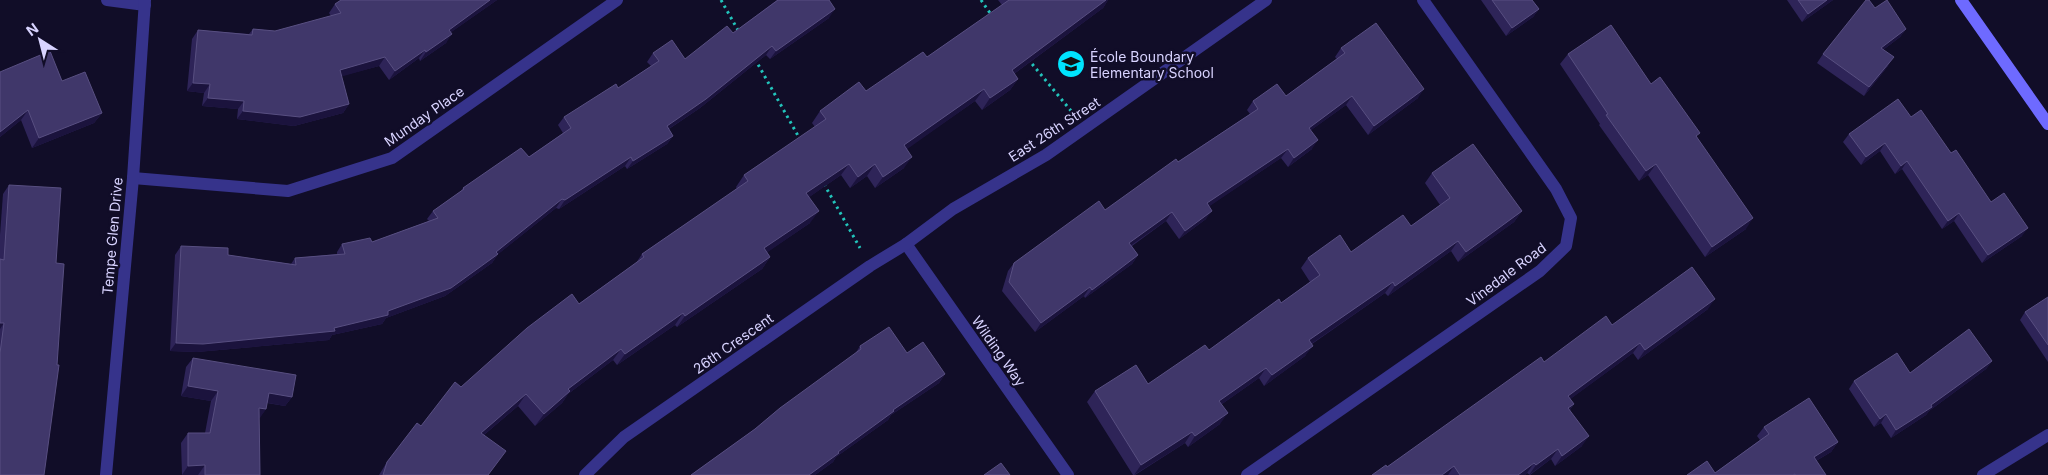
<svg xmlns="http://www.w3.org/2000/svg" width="2048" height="475" viewBox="0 0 2048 475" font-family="Inter,sans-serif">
<rect width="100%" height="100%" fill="#110d28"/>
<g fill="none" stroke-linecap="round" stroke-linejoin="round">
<g stroke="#22c4bb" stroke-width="3" stroke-dasharray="2.5 4" stroke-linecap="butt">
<polyline points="721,0 739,32"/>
<polyline points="981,0 992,16"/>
<polyline points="755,59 801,141"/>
<polyline points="1028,59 1072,112"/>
<polyline points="824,184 860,248"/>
</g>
<g stroke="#36338b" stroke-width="12">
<polyline points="107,0 145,5"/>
<polyline points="133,178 288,191 392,158 617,0"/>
<polyline points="906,244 1068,475"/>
<polyline points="106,475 133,178 145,0"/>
<polyline points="585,475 624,437 870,266 906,244 953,209 1046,155 1266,0"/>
<polyline points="1247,475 1540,271 1566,246 1571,218 1556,189 1423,0"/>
<polyline points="1983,475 2048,435"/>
</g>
<polyline stroke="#6e6aff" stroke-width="12" points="1961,0 2048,124"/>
</g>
<g fill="#2e2458">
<polygon points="341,0 497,0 451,32 446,43 420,61 419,58 389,80 379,66 341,76 349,104 343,113 294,126 237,119 238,109 202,106 204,93 187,91 192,39 198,30 249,34 253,29 275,31 331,16 329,13 335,4"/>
<polygon points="777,0 829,0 829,18 770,59 766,55 700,108 669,129 673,136 667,144 627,169 625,166 559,209 556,208 498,254 492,263 445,296 386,318 382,324 332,335 329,340 197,352 170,351 175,255 181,246 228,255 291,264 295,258 337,254 337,252 342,244 372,242 429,221 427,219 433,211 460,192 463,188 529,157 563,133 558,125 564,117 618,88 651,66 647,62 653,53 685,59 733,33"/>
<polygon points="998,0 1108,0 1103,8 1014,74 1018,79 1010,90 982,110 975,101 906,149 904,168 875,188 867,176 850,188 841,175 809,197 810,223 767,252 770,257 762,269 677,327 675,325 617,365 613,360 568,394 562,403 535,426 518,406 484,435 489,475 379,475 387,462 421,426 461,387 636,263 642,254 737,189 736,187 744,175 815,127 812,123 820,111 866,91 927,57 1002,5"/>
<polygon points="1481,0 1532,0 1539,9 1533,17 1506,36"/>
<polygon points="1787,0 1833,0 1802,22"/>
<polygon points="1875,8 1906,29 1900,37 1883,50 1888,66 1864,96 1817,63 1823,54"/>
<polygon points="1341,48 1418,98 1368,135 1346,105 1311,130 1312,149 1288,167 1281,158 1209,206 1206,219 1179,239 1166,221 1132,246 1138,255 1132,264 1085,298 1084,296 1035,332 1002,291 1008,271 1014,263 1105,210 1250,114 1247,110 1253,101 1286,96 1337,59 1335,57"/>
<polygon points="1568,54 1651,84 1697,137 1746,229 1705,257 1648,175 1639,181 1599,125 1600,124 1560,64"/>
<polygon points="0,72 62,81 102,113 94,123 32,148 21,120 0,137"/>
<polygon points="1911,117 1951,153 1991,202 2022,236 1982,263 1954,221 1942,229 1902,169 1895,174 1880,151 1861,165 1843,142 1849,134"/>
<polygon points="1432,173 1522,211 1514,222 1458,262 1451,251 1388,296 1385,293 1312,344 1305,356 1264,386 1259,378 1222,404 1220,424 1188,447 1185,443 1135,475 1133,475 1087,402 1095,391 1148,384 1209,350 1281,303 1310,282 1301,268 1308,258 1351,252 1411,226 1440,205 1425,183"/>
<polygon points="9,185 56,263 0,475 0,235 3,194"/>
<polygon points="2048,297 2048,362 2020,320 2025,312"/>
<polygon points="1708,309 1638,360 1633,353 1570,399 1574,404 1570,410 1582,446 1555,466 1551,459 1530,475 1527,473 1525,475 1372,475 1387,467 1544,362 1612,325"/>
<polygon points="860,346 907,353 945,374 939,383 891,415 888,420 836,457 833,462 815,475 691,475 755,429 855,354"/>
<polygon points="193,358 292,397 285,406 267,403 266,409 259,418 260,475 182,475 181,443 188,433 205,433 211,401 181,396 186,367"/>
<polygon points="1992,361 1986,369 1929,411 1926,415 1891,438 1881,423 1874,427 1849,389 1854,381"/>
<polygon points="1764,427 1838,442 1831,452 1816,461 1826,475 1687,475 1715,473 1760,440 1757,436"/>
</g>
<g fill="#1b133d">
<polygon points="490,0 497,0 443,38 449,30"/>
<polygon points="1106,0 1108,0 1103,8 1004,81 1012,70"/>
<polygon points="1827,0 1833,0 1802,22 1808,14"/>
<polygon points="835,9 829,18 770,59 776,51"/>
<polygon points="1539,9 1533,17 1506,36 1512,28"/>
<polygon points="1906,29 1900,37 1875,56 1881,48"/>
<polygon points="452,34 446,43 420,61 426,52"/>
<polygon points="772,46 766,55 700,108 661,134 667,126"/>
<polygon points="425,50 419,58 389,80 395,71"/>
<polygon points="385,57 379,66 333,79 340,70"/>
<polygon points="1894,57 1888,66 1864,96 1869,87"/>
<polygon points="1018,79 1010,90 982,110 990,98"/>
<polygon points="193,83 210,84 204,93 187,91"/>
<polygon points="984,89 975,101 896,157 904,145"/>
<polygon points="1424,89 1418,98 1368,135 1374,126"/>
<polygon points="1352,96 1346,105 1303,136 1309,128"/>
<polygon points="208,98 244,101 238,109 202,106"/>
<polygon points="349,104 343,113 294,126 237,119 243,111"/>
<polygon points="28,110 21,120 0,137 0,132"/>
<polygon points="102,113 94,123 32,148 39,138"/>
<polygon points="673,136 667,144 627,169 633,161"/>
<polygon points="1318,140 1312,149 1288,167 1294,158"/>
<polygon points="1885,143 1880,151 1861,165 1866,157"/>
<polygon points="1288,149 1281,158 1201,212 1207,203"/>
<polygon points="631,157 625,166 559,209 565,200"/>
<polygon points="912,157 904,168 875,188 883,177"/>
<polygon points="1907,161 1902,169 1895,174 1901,166"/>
<polygon points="849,164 841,175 798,205 806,193"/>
<polygon points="875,164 867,176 850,188 858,177"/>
<polygon points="1656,164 1648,175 1639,181 1646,171"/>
<polygon points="562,199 556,208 492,259 498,254 492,263 445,296 386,318 382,324 332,335 329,340 197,352 170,351 176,343 334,328 388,311 496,252"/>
<polygon points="819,211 810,223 756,260 764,248"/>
<polygon points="1212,211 1206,219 1179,239 1185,231"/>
<polygon points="1522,211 1514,222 1458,262 1466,252"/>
<polygon points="1172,212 1166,221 1123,251 1129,243"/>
<polygon points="1959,213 1954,221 1942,229 1948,221"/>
<polygon points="1753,218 1746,229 1705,257 1712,247"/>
<polygon points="2028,228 2022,236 1982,263 1988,255"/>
<polygon points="1458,241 1451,251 1388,296 1395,286"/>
<polygon points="1138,255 1132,264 1085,298 1092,290"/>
<polygon points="770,257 762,269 677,327 685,316"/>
<polygon points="1393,282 1385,293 1301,351 1309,340"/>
<polygon points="1090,287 1084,296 1035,332 1041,323"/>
<polygon points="1715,299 1708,309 1638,360 1645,350"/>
<polygon points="683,313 675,325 617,365 625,354"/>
<polygon points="0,323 4,323 0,329"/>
<polygon points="1640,343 1633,353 1561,406 1568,396"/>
<polygon points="1313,346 1305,356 1264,386 1272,375"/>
<polygon points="621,349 613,360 568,394 562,403 535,426 544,414 568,389"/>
<polygon points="1992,361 1986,369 1929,411 1926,415 1891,438 1896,430"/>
<polygon points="1266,368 1259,378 1212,411 1219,401"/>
<polygon points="945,374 939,383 891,415 888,420 836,457 833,462 815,475 809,475 838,452 893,410"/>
<polygon points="188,386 218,391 211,401 181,396"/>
<polygon points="269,393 292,397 285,406 263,402"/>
<polygon points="526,394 518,406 473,444 481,433"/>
<polygon points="1574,404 1567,414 1568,408"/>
<polygon points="259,408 266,409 260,418 253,417"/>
<polygon points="1228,413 1220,424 1188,447 1195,436"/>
<polygon points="1886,414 1881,423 1874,427 1880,419"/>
<polygon points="1192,432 1185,443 1134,475 1141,465"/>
<polygon points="1589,436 1582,446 1555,466 1562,456"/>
<polygon points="1838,442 1831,452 1807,466 1814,457"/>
<polygon points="1558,449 1551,459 1529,475 1536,465"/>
<polygon points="1534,463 1527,473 1525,475 1518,475"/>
<polygon points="205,465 198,475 182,475 188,466"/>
<polygon points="1454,466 1448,475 1442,475"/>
</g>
<g fill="#40376a" stroke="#584f81">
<polygon points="341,0 490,0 449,30 452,34 426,52 425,50 395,71 385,57 340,70 349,104 300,117 243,111 244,101 208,98 210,84 193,83 198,30 252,35 253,29 275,31 341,13 335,4"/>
<polygon points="778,0 829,0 835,9 776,51 772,46 706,99 667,126 673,136 633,161 631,157 565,200 562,199 496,252 498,254 451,288 388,311 388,315 334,328 335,331 203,344 176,343 181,246 228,248 228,255 296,265 295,258 345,254 342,244 370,238 372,242 438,218 433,211 464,189 463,188 521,148 529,157 571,128 564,117 616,84 618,88 659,61 653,53 672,40 685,59 727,26 733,33"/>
<polygon points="1009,0 1106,0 1012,70 1018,79 990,98 984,89 904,145 912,157 883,177 875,164 858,177 849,164 806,193 819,211 764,248 770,257 685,316 683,313 625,354 621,349 568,389 570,391 544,414 526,394 481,433 506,451 488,475 383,475 387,462 417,423 421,426 455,382 461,387 527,328 572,294 579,304 644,257 642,254 748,181 744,175 826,119 820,111 859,82 866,91 923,52 927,57"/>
<polygon points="1492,0 1532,0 1539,9 1512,28"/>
<polygon points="1798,0 1827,0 1808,14"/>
<polygon points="1866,0 1869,0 1875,8 1887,0 1906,29 1881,48 1894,57 1869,87 1823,54"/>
<polygon points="1376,23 1424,89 1374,126 1352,96 1309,128 1318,140 1294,158 1288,149 1207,203 1212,211 1185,231 1172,212 1129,243 1138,255 1092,290 1090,287 1041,323 1009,282 1014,263 1099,201 1105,210 1176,159 1178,162 1258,109 1253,101 1277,84 1286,96 1345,53 1341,48"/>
<polygon points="1611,25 1651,84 1660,77 1700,133 1696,136 1753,218 1712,247 1656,164 1646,171 1606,115 1608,114 1568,54"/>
<polygon points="50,51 62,81 85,72 102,113 39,138 28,110 0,132 0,72"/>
<polygon points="1898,99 1911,117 1921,110 1951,153 1956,150 1991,202 2004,193 2028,228 1988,255 1959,213 1948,221 1907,161 1901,166 1885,143 1866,157 1849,134"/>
<polygon points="1473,144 1522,211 1466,252 1458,241 1395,286 1393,282 1309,340 1313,346 1272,375 1266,368 1219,401 1228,413 1195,436 1192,432 1141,465 1095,391 1136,365 1148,384 1205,345 1209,350 1279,299 1281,303 1320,275 1308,258 1340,235 1351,252 1403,215 1411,226 1450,198 1432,173"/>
<polygon points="9,185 61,188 56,263 64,264 57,365 59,365 44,475 0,475 0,353 4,323 0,323 0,259 4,260"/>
<polygon points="1692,267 1715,299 1645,350 1640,343 1568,396 1574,404 1568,408 1589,436 1562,456 1558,449 1536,465 1534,463 1518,475 1460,475 1454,466 1442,475 1372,475 1386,465 1387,467 1541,357 1544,362 1606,316 1612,325"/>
<polygon points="2048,297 2048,345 2025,312"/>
<polygon points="889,327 907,353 923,342 945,374 893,410 894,411 838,452 839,453 809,475 691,475 755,429 780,408 861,349 860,346"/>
<polygon points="1969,329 1992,361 1931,405 1932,407 1896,430 1886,414 1880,419 1854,381 1897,353 1910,373"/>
<polygon points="193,358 296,375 292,397 269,393 266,409 259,408 260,475 205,475 205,465 188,466 188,433 210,433 218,391 188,386"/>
<polygon points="1809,398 1838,442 1814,457 1826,475 1795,475 1795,474 1793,475 1687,475 1707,461 1715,473 1769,434 1764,427"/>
<polygon points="1001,463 1010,475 984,475"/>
</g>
<defs>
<g id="school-disc" transform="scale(1.4375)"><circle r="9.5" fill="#00e4fe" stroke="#110d28"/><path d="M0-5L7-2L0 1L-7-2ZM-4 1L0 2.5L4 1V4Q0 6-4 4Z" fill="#111"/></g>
</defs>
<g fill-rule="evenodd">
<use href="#school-disc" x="1071" y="64"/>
</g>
<g text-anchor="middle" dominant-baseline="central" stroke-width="5" stroke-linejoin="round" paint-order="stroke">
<g font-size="14" fill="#d8d3ff" stroke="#110d28" text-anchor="start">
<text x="1090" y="56">École Boundary<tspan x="1090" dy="16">Elementary School</tspan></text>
</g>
<g font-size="14" fill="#d8d3ff" stroke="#110d28">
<text transform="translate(424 116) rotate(-35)">Munday Place</text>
<text transform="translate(1054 129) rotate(-33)">East 26th Street</text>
<text transform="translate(112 236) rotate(-85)">Tempe Glen Drive</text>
<text transform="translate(1506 274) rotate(-37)">Vinedale Road</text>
<text transform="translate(733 343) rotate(-35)">26th Crescent</text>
<text transform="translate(999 351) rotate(55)">Wilding Way</text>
</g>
</g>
<g transform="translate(40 40) rotate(324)" stroke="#110d28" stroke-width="4" paint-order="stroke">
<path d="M0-4L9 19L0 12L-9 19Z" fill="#d8d3ff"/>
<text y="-8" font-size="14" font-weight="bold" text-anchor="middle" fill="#d8d3ff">N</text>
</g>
</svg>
